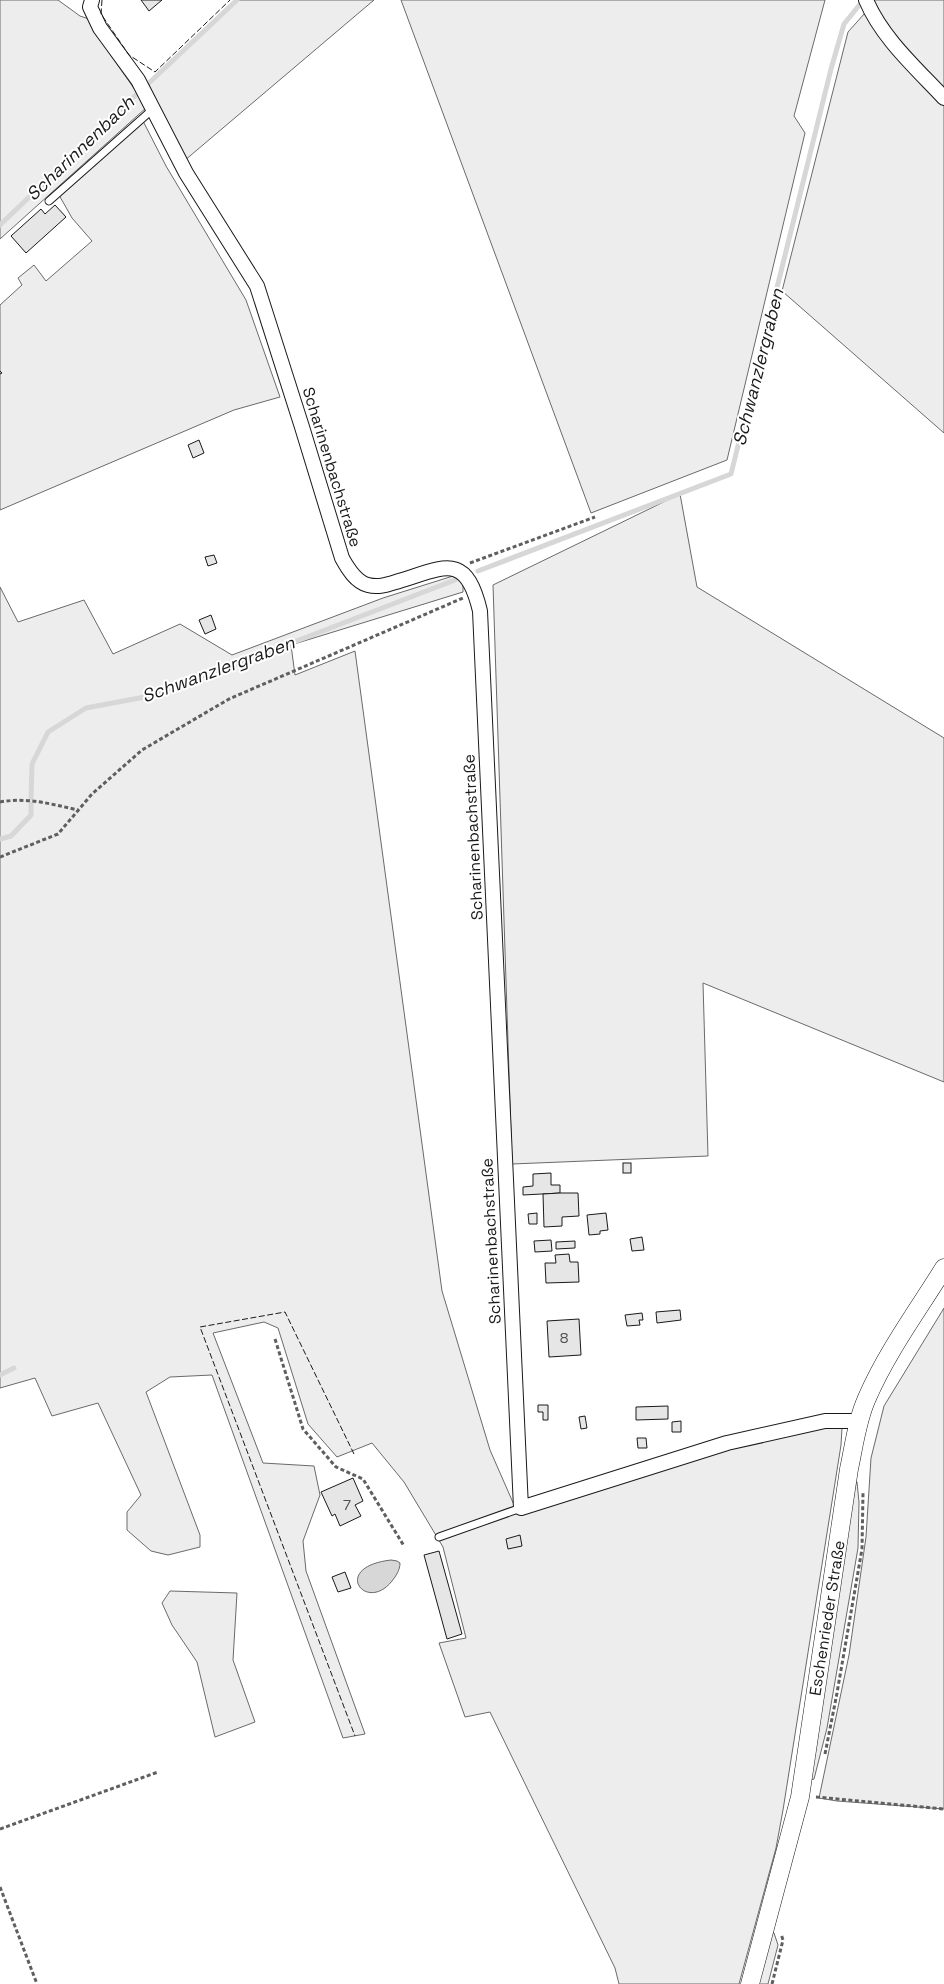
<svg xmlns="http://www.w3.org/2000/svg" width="944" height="1984" viewBox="0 0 944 1984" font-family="'Space Grotesk',sans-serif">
<rect width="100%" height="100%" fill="#fff"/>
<g fill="#ededed" stroke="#6a6a6a">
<polygon points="0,0 58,0 80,16 89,19 112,57 147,107 0,239"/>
<polygon points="239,0 374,0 184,161 149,85"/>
<polygon points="401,0 825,0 794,116 805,133 727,460 591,513"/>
<polygon points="871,0 944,0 944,433 782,291 848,32 865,13"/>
<polygon points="143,121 166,166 246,300 280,397 234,410 0,510 0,305 22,285 18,278 34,265 46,281 92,241 72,218 59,195"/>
<polygon points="680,494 697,587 944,738 944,1082 703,983 708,1156 512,1164 493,585"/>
<polygon points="453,576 463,583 463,592 291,645 295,675 355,651 442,1291 490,1450 518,1514 728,1446 822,1426 842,1428 841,1445 783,1810 776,1848 739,1984 619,1984 615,1968 490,1712 465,1717 439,1643 466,1638 443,1547 404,1482 372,1443 337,1457 308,1424 278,1328 264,1322 213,1333 263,1463 314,1466 320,1495 303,1541 306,1571 365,1734 343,1738 212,1375 170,1377 146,1392 200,1535 200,1547 168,1555 151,1551 127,1530 127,1512 141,1495 98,1403 52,1416 35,1378 0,1388 0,587 18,622 84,600 113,654 180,624 232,655 383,598"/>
<polygon points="944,1308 944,1809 837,1801 819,1798 849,1655 866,1537 871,1458 884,1406"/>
<polygon points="851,1481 857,1482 859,1502 858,1548 827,1728 814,1779 808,1781"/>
<polygon points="170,1591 237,1593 233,1660 255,1722 215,1737 197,1662 172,1625 162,1603"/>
<polygon points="770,1933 774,1933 778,1945 768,1984 755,1984"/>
</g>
<path fill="#d7d7d7" stroke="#6a6a6a" d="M391 1560 397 1561 400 1563C400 1570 396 1576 392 1581 366 1614 330 1567 391 1560Z"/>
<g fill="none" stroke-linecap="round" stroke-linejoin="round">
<g stroke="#d7d7d7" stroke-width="5">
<polyline points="150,82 237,0"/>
<polyline points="0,225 138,93"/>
<polyline points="478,571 731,474 831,69 844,24 861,3"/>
<polyline points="31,798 32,764 48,732 86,708 150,696 182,683 242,662 455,580"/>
<polyline points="0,839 11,836 31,815 31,804"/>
<polyline points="0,1375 14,1368"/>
</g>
</g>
<g fill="#e6e6e6" stroke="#1a1a1a">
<polygon points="141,0 162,0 149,11"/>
<polygon points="55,205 66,217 26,253 11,236 41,209 45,214"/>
<polygon points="199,440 204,453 193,458 188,445"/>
<polygon points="214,555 217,563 208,566 205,557"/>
<polygon points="211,615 216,629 205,634 199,620"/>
<rect x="623" y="1163" width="8" height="10"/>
<polygon points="551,1173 551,1185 560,1185 560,1193 523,1195 523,1187 533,1186 533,1174"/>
<polygon points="560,1193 578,1193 579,1216 562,1217 562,1226 544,1227 543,1194"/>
<polygon points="537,1213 537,1224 529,1224 528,1214"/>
<polygon points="606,1213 608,1230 600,1231 600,1234 589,1235 587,1215"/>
<polygon points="642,1237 644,1250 632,1251 630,1239"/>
<polygon points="551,1240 552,1251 535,1252 534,1241"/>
<polygon points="575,1241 575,1248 556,1249 556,1242"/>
<polygon points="569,1254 570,1262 578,1262 579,1282 546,1283 545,1263 556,1263 555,1255"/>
<polygon points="680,1310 681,1320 657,1323 656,1312"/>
<polygon points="642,1313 643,1320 639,1320 640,1325 627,1326 625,1315"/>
<polygon points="579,1319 581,1355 549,1357 547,1321"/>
<polygon points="538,1405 548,1405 548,1420 543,1420 543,1412 538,1412"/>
<polygon points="668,1406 668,1419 636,1420 636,1407"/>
<polygon points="585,1416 587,1428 581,1429 579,1417"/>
<polygon points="681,1421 681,1432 672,1432 672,1422"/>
<polygon points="637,1438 646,1438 647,1448 638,1448"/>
<polygon points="353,1478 363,1501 355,1505 361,1516 340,1526 335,1514 332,1516 321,1492"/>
<polygon points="520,1535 522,1546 508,1549 506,1539"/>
<polygon points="439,1551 462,1634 447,1639 424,1555"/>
<polygon points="345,1572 351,1588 338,1592 332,1577"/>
</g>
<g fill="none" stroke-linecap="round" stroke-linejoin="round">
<g stroke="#1a1a1a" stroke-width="9">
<g id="service">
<polyline points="49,201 153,109"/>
<polyline points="439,1537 521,1508"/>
</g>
</g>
<g stroke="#1a1a1a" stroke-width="16">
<g id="minor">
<path d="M92 0 90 7 100 28 138 80 186 173 257 286 302 427 342 558C348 569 356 582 368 585 379 588 389 584 399 581 445 567 466 552 480 611L521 1508 727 1443 825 1421H859"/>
<path d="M866 0C882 38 916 68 944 98"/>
</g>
</g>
<g stroke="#1a1a1a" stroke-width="19">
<path id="tertiary" d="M750 1984 800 1797 849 1469C854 1446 857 1420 867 1398 887 1352 918 1310 944 1268"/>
</g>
<g stroke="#5f5f5f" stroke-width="3" stroke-dasharray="4 2.5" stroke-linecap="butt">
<polyline points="470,563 595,517"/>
<path d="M0 802C27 797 51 804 78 810"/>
<polyline points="0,857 58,834 92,794 142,750 229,699 463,598"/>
<polyline points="275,1339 303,1429 336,1467 363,1479 404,1546"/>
<polyline points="825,1754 837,1693 862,1549 863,1493"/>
<polyline points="816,1797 944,1809"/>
<polyline points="0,1829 158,1772"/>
<polyline points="0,1887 37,1984"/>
<polyline points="772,1984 783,1940 781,1934"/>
</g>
<use href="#service" stroke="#fff" stroke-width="7"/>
<use href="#minor" stroke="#fff" stroke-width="14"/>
<use href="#tertiary" stroke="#fff" stroke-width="18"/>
<g stroke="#1a1a1a" stroke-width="1" stroke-dasharray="6 2.5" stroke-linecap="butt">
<polyline points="102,0 101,14 129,55 155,72 230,0"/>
<polyline points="0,371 2,373 0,374"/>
<polyline points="354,1454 285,1312 200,1327 355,1736"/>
</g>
</g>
<g text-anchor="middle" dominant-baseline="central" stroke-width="4" stroke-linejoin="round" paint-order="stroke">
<g font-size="14" fill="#4d4d4d">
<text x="564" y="1338">8</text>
<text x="347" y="1505">7</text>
</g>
<g font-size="16" fill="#1a1a1a" stroke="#fff">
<text transform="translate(332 467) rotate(73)">Scharinenbachstraße</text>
<text transform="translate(473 837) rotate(-93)">Scharinenbachstraße</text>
<text transform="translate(491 1241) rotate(-93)">Scharinenbachstraße</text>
<text transform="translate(827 1618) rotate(-81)">Eschenrieder Straße</text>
</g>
<g font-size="18" font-style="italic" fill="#1a1a1a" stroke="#fff">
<text transform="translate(80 148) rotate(-44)">Scharinnenbach</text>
<text transform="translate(758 367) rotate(-76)">Schwanzlergraben</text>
<text transform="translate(218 669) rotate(-20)">Schwanzlergraben</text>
</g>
</g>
</svg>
